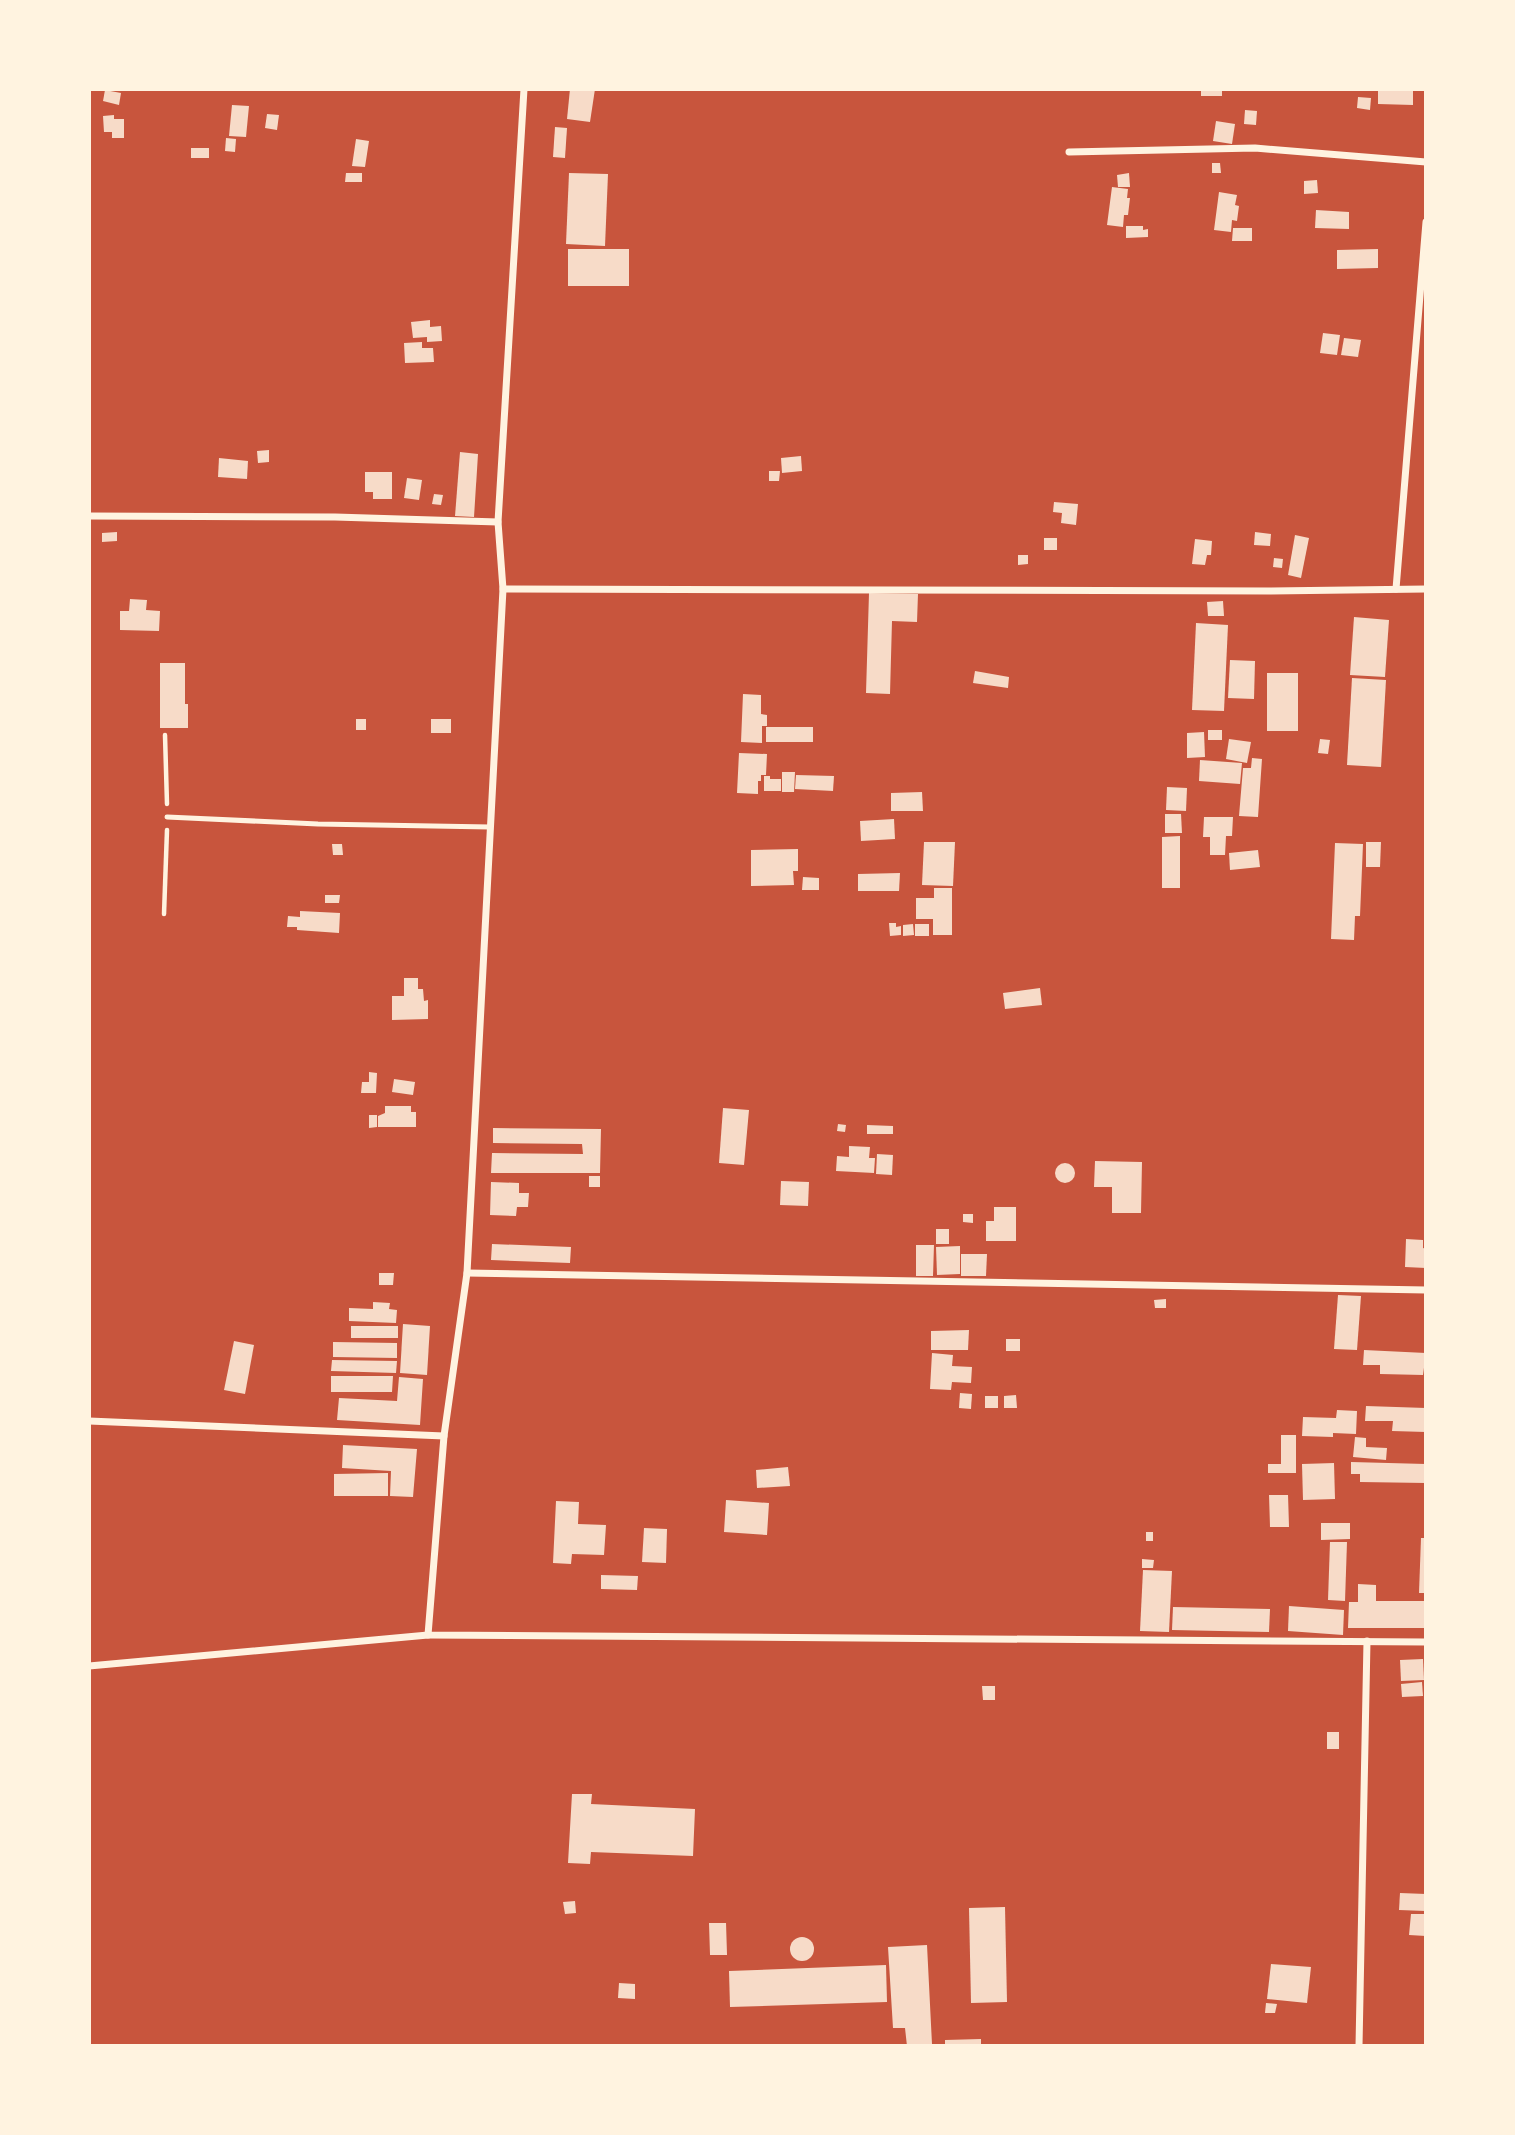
<svg xmlns="http://www.w3.org/2000/svg" width="1515" height="2135" viewBox="0 0 1515 2135" font-family="'Fira Sans',sans-serif">
<rect width="100%" height="100%" fill="#c8553d"/>
<g fill="#f7dbc8">
<polygon points="570,89 595,89 590,122 567,119"/>
<rect x="1201" y="89" width="21" height="7"/>
<polygon points="1413,89 1413,105 1378,104 1378,90"/>
<polygon points="105,90 121,93 119,105 103,101"/>
<polygon points="1358,97 1371,98 1370,110 1357,108"/>
<polygon points="232,105 249,106 246,137 229,136"/>
<polygon points="1245,110 1257,111 1256,125 1244,124"/>
<polygon points="267,114 279,115 277,130 265,128"/>
<polygon points="114,115 114,119 124,119 124,138 112,138 112,132 104,132 103,116"/>
<polygon points="1216,121 1235,124 1232,144 1213,141"/>
<polygon points="555,127 567,128 565,158 553,157"/>
<polygon points="226,138 236,139 235,152 225,151"/>
<polygon points="356,139 369,141 365,167 352,166"/>
<rect x="191" y="148" width="18" height="10"/>
<polygon points="1212,163 1220,163 1221,173 1212,173"/>
<polygon points="346,173 362,173 362,182 345,182"/>
<polygon points="569,173 608,174 605,246 566,244"/>
<polygon points="1129,173 1130,187 1118,187 1117,175"/>
<polygon points="1317,180 1318,193 1304,194 1304,181"/>
<polygon points="1112,187 1128,189 1127,198 1130,198 1128,215 1124,215 1123,227 1107,225"/>
<polygon points="1219,192 1237,195 1235,205 1239,206 1237,221 1232,220 1231,232 1214,230"/>
<polygon points="1316,210 1349,212 1349,229 1315,228"/>
<polygon points="1126,226 1143,226 1143,230 1148,229 1148,237 1126,238"/>
<polygon points="1233,228 1252,228 1252,241 1232,241"/>
<rect x="568" y="249" width="61" height="37"/>
<polygon points="1378,249 1378,268 1337,269 1337,250"/>
<polygon points="430,320 430,327 441,326 442,341 427,342 427,337 413,338 411,322"/>
<polygon points="1323,333 1340,335 1337,355 1320,353"/>
<polygon points="1344,338 1361,340 1358,357 1341,355"/>
<polygon points="422,342 422,348 433,348 434,362 405,363 404,343"/>
<polygon points="269,450 269,462 258,463 257,451"/>
<polygon points="460,452 478,454 474,517 455,516"/>
<polygon points="801,456 802,471 782,473 781,458"/>
<polygon points="219,458 248,461 247,479 218,477"/>
<polygon points="769,471 780,471 779,481 769,481"/>
<polygon points="365,472 392,472 392,499 373,499 373,492 365,492"/>
<polygon points="407,478 422,480 419,500 404,498"/>
<polygon points="434,494 443,495 441,505 432,504"/>
<polygon points="1054,502 1078,504 1076,525 1061,523 1062,513 1053,512"/>
<polygon points="117,532 117,541 102,542 102,533"/>
<polygon points="1255,532 1271,534 1270,546 1254,545"/>
<polygon points="1295,535 1309,538 1301,578 1288,575"/>
<rect x="1044" y="538" width="13" height="12"/>
<polygon points="1195,539 1212,541 1211,555 1207,555 1205,565 1192,564"/>
<polygon points="1018,555 1028,555 1028,564 1018,565"/>
<polygon points="1274,558 1283,559 1282,568 1273,567"/>
<polygon points="869,593 918,594 917,622 892,621 890,694 866,693"/>
<polygon points="130,599 147,600 146,610 160,611 159,631 120,630 120,611 129,611"/>
<polygon points="1223,601 1224,616 1208,616 1207,602"/>
<polygon points="1354,617 1389,620 1385,677 1350,675"/>
<polygon points="1196,623 1228,625 1224,711 1192,710"/>
<polygon points="1230,660 1255,661 1254,699 1228,698"/>
<polygon points="160,663 185,663 185,704 188,704 188,728 160,728"/>
<polygon points="975,671 1009,677 1008,688 973,683"/>
<rect x="1267" y="673" width="31" height="58"/>
<polygon points="1352,678 1386,680 1381,767 1347,765"/>
<polygon points="743,694 761,695 761,714 767,715 767,726 762,726 762,743 741,742"/>
<rect x="356" y="719" width="10" height="11"/>
<rect x="431" y="719" width="20" height="14"/>
<rect x="766" y="727" width="47" height="15"/>
<rect x="1208" y="730" width="14" height="10"/>
<polygon points="1204,732 1205,757 1187,758 1187,733"/>
<polygon points="1229,739 1251,742 1247,763 1226,759"/>
<polygon points="1320,739 1330,740 1328,754 1318,753"/>
<polygon points="739,753 767,754 766,775 761,775 761,781 758,781 758,794 737,793"/>
<polygon points="1252,758 1262,759 1258,817 1239,816 1243,768 1251,768"/>
<polygon points="1200,760 1242,763 1240,784 1199,781"/>
<polygon points="782,772 795,772 794,792 782,792"/>
<polygon points="796,775 834,776 833,791 795,789"/>
<polygon points="764,776 770,776 770,779 781,779 781,791 764,791"/>
<polygon points="1167,787 1187,788 1186,811 1166,810"/>
<polygon points="922,792 923,811 891,811 891,793"/>
<polygon points="1165,814 1181,814 1182,833 1165,833"/>
<polygon points="1204,817 1233,817 1232,836 1226,836 1225,855 1210,855 1210,837 1203,837"/>
<polygon points="894,819 895,839 861,841 860,821"/>
<polygon points="1180,836 1180,888 1162,888 1162,837"/>
<polygon points="924,842 955,842 953,886 922,885"/>
<polygon points="1366,842 1381,842 1380,867 1366,867"/>
<polygon points="1335,843 1363,844 1360,916 1355,916 1354,940 1331,939"/>
<polygon points="332,844 342,844 343,855 333,855"/>
<polygon points="798,849 798,871 793,871 794,885 751,886 751,850"/>
<polygon points="1258,850 1260,867 1230,870 1229,853"/>
<polygon points="900,873 899,891 858,891 858,874"/>
<polygon points="803,877 819,878 819,890 802,890"/>
<polygon points="934,888 952,888 952,935 933,935 933,919 916,919 916,898 934,898"/>
<polygon points="325,895 340,895 339,903 325,903"/>
<polygon points="300,911 340,913 339,933 297,930 297,927 287,927 288,916 300,917"/>
<polygon points="889,923 896,923 896,927 901,926 901,935 890,936"/>
<polygon points="913,924 914,935 903,936 903,925"/>
<rect x="915" y="924" width="14" height="12"/>
<polygon points="404,978 418,978 418,989 423,989 424,1001 428,1000 428,1019 392,1020 392,996 404,996"/>
<polygon points="1040,988 1042,1005 1005,1009 1003,993"/>
<polygon points="369,1072 377,1073 376,1093 361,1093 362,1082 369,1082"/>
<polygon points="394,1079 415,1082 413,1095 392,1092"/>
<polygon points="385,1106 411,1106 411,1112 416,1112 416,1127 378,1127 378,1116 385,1113"/>
<polygon points="723,1108 749,1110 744,1165 719,1163"/>
<polygon points="369,1115 377,1115 377,1127 369,1128"/>
<polygon points="838,1124 846,1125 845,1132 837,1131"/>
<polygon points="867,1125 893,1126 893,1134 867,1134"/>
<polygon points="493,1128 601,1129 600,1173 491,1173 492,1153 583,1154 582,1144 493,1143"/>
<polygon points="849,1146 870,1147 869,1158 875,1158 874,1173 836,1171 837,1156 849,1157"/>
<polygon points="877,1154 893,1155 892,1175 876,1174"/>
<polygon points="1095,1161 1142,1162 1141,1213 1112,1213 1112,1187 1094,1187"/>
<circle cx="1065" cy="1173" r="10"/>
<rect x="589" y="1176" width="11" height="11"/>
<polygon points="781,1181 809,1182 808,1206 780,1205"/>
<polygon points="491,1182 519,1183 519,1193 529,1193 528,1207 517,1207 516,1216 490,1215"/>
<polygon points="994,1207 1016,1207 1016,1241 986,1241 986,1221 994,1221"/>
<polygon points="963,1214 973,1214 973,1223 963,1222"/>
<rect x="936" y="1229" width="13" height="15"/>
<polygon points="1406,1239 1423,1240 1423,1248 1426,1249 1426,1268 1405,1267"/>
<polygon points="492,1244 571,1247 570,1263 491,1260"/>
<polygon points="916,1245 934,1245 933,1276 916,1276"/>
<polygon points="960,1246 960,1274 937,1275 936,1247"/>
<polygon points="961,1254 987,1254 986,1276 961,1276"/>
<polygon points="379,1273 394,1273 393,1285 379,1285"/>
<polygon points="1338,1295 1361,1296 1357,1350 1334,1349"/>
<polygon points="1166,1299 1166,1308 1155,1308 1154,1300"/>
<polygon points="373,1302 390,1303 389,1309 397,1310 396,1323 349,1321 349,1308 373,1309"/>
<polygon points="403,1324 430,1326 427,1375 400,1373"/>
<rect x="351" y="1326" width="47" height="12"/>
<polygon points="969,1330 968,1350 931,1350 931,1331"/>
<rect x="1006" y="1339" width="14" height="12"/>
<polygon points="234,1341 254,1345 245,1394 224,1390"/>
<polygon points="333,1342 397,1343 397,1358 333,1357"/>
<polygon points="1364,1350 1426,1353 1423,1375 1380,1374 1380,1365 1363,1365"/>
<polygon points="932,1353 953,1355 952,1366 972,1367 971,1383 952,1382 951,1390 930,1389"/>
<polygon points="332,1360 397,1361 396,1373 331,1371"/>
<polygon points="331,1376 393,1376 392,1392 331,1392"/>
<polygon points="399,1377 423,1379 420,1425 337,1420 339,1398 397,1401"/>
<polygon points="960,1393 972,1394 971,1409 959,1408"/>
<polygon points="1016,1395 1017,1408 1004,1408 1004,1396"/>
<rect x="985" y="1396" width="13" height="12"/>
<polygon points="1366,1406 1426,1408 1426,1432 1392,1431 1393,1421 1365,1421"/>
<polygon points="1337,1410 1357,1411 1356,1434 1333,1433 1333,1437 1302,1436 1303,1417 1336,1418"/>
<polygon points="1281,1435 1296,1435 1296,1473 1268,1473 1268,1464 1281,1464"/>
<polygon points="1355,1437 1366,1438 1366,1447 1387,1448 1386,1460 1353,1457"/>
<polygon points="343,1445 417,1449 413,1497 390,1496 391,1471 342,1468"/>
<polygon points="1351,1462 1426,1464 1426,1483 1360,1482 1360,1474 1351,1474"/>
<polygon points="1334,1463 1335,1499 1303,1500 1302,1464"/>
<polygon points="788,1467 790,1486 757,1488 756,1470"/>
<polygon points="388,1473 388,1496 334,1496 334,1474"/>
<polygon points="1269,1495 1288,1495 1289,1527 1270,1527"/>
<polygon points="726,1500 769,1503 767,1535 724,1532"/>
<polygon points="556,1501 579,1502 578,1524 606,1525 604,1555 572,1554 571,1564 553,1563"/>
<polygon points="1321,1523 1350,1523 1350,1539 1321,1540"/>
<polygon points="644,1528 667,1529 666,1563 642,1562"/>
<rect x="1146" y="1532" width="7" height="9"/>
<polygon points="1421,1538 1426,1538 1426,1593 1419,1593"/>
<polygon points="1330,1542 1347,1542 1345,1601 1328,1600"/>
<polygon points="1142,1559 1154,1560 1153,1568 1142,1568"/>
<polygon points="1143,1570 1172,1571 1169,1632 1140,1631"/>
<polygon points="601,1575 638,1576 637,1590 601,1589"/>
<polygon points="1358,1584 1376,1585 1376,1601 1426,1601 1426,1628 1348,1628 1349,1602 1358,1602"/>
<polygon points="1289,1606 1344,1610 1343,1635 1288,1631"/>
<polygon points="1173,1607 1270,1609 1269,1632 1172,1630"/>
<polygon points="1423,1659 1424,1680 1401,1681 1400,1660"/>
<polygon points="1422,1682 1423,1696 1402,1697 1401,1684"/>
<polygon points="982,1686 995,1686 995,1700 983,1700"/>
<rect x="1327" y="1732" width="12" height="17"/>
<polygon points="572,1794 592,1794 591,1804 695,1809 693,1856 591,1852 590,1864 568,1863"/>
<polygon points="1400,1893 1426,1894 1426,1911 1399,1910"/>
<polygon points="575,1901 576,1913 565,1914 563,1902"/>
<polygon points="1005,1907 1007,2002 971,2003 969,1908"/>
<polygon points="1411,1914 1426,1914 1426,1936 1409,1935"/>
<polygon points="709,1923 726,1923 727,1955 710,1955"/>
<circle cx="802" cy="1949" r="12"/>
<polygon points="927,1945 932,2044 907,2046 905,2028 893,2028 888,1947"/>
<polygon points="1271,1964 1311,1967 1307,2003 1267,1999"/>
<polygon points="886,1965 887,2002 730,2007 729,1971"/>
<polygon points="619,1983 635,1984 635,1999 618,1998"/>
<polygon points="1266,2003 1277,2004 1275,2013 1265,2013"/>
<polygon points="981,2039 981,2046 945,2046 945,2040"/>
</g>
<g fill="none" stroke-linecap="round" stroke-linejoin="round">
<g stroke="#fff3e0" stroke-width="4.5">
<polyline points="165,735 167,804"/>
<polyline points="164,914 167,830"/>
</g>
<polyline stroke="#fff3e0" stroke-width="5" points="167,817 318,824 490,827"/>
<g stroke="#fff3e0" stroke-width="7">
<polyline points="524,89 498,522 503,589 467,1273 444,1436 428,1635 1426,1642"/>
<polyline points="1069,152 1255,148 1426,162"/>
<polyline points="89,516 335,517 498,522"/>
<polyline points="503,589 1271,591 1426,589"/>
<polyline points="1396,589 1426,222"/>
<polyline points="467,1273 1426,1290"/>
<polyline points="89,1421 444,1436"/>
<polyline points="89,1666 428,1635"/>
<polyline points="1359,2046 1367,1641"/>
</g>
</g>
<rect width="1515" height="2135" fill="none" stroke="#fff3e0" stroke-width="182"/>
</svg>
